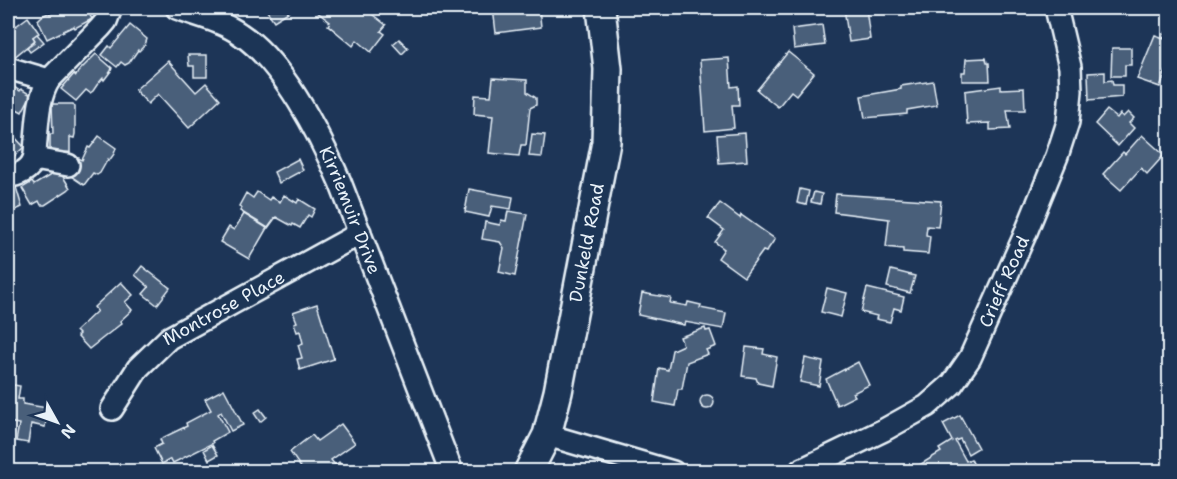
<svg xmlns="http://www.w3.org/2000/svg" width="1177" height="479" viewBox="0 0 1177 479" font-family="'Shantell Sans',sans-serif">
<rect width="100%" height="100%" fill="#1d3557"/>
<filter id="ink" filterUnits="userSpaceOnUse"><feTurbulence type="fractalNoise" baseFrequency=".0167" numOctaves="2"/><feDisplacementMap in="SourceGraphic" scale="12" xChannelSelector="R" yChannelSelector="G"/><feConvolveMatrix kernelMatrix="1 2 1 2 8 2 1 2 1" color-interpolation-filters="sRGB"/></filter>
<g filter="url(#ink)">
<g fill="#495e7a" stroke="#e8f1f8" stroke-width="1.5">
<polygon points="57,8 86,8 92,19 75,28 74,26 47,39 38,20 42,16 50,12 50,14 58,10"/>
<polygon points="265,8 292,8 293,9 274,21"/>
<polygon points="312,8 364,8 386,25 381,31 385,34 371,52 357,40 353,46 328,25 330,22"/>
<polygon points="493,8 539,8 541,27 496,33"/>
<polygon points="844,8 866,8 870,39 849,42"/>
<polygon points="28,17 39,33 33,37 35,40 13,58 8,59 8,23 11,20 16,26"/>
<polygon points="130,25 147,39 145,45 139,51 138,50 129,63 125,65 121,62 117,67 102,55 109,46 111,48"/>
<polygon points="822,25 825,45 794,49 792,29"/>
<polygon points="1167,30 1170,31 1170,61 1160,87 1137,79 1155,35 1164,38"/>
<polygon points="37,34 44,42 30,52 27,48 33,44 35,40 33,37"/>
<polygon points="399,39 408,48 402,54 393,44"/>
<polygon points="1112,48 1131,48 1131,65 1125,65 1125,76 1111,76"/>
<polygon points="788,52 814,73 796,95 791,91 778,107 757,90"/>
<polygon points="96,54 112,68 111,71 104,80 103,78 97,85 93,91 90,93 86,90 76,101 61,89 74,74 76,76 78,72"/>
<polygon points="188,55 207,55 207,77 194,77 194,66 189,66"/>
<polygon points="729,58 731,87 738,86 739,105 732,105 734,128 705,131 700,60"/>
<polygon points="986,58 987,63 989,63 990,81 962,81 962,72 965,72 966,59"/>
<polygon points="168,61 196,92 206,83 220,99 189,128 158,94 148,104 135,90"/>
<polygon points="1105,72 1105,81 1112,80 1113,85 1122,85 1122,97 1089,100 1088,73"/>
<polygon points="493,78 527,80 527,92 536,98 536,105 530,108 526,145 521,145 519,156 489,153 493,116 474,114 475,95 491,96"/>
<polygon points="933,81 937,105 907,110 907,114 865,118 861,96 901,89 901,86"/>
<polygon points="8,83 20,91 21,89 31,95 22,112 15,108 13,112 8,111"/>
<polygon points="1001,86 1001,89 1024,88 1025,110 1007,110 1010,129 990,130 990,123 967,124 965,91"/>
<polygon points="52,104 73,104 75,107 75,134 74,138 70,137 70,152 50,153 50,134 53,134"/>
<polygon points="1107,110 1117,118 1120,114 1123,117 1128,112 1134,118 1129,123 1134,128 1118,146 1095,124"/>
<polygon points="8,132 9,134 11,133 24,147 10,160 8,157"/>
<polygon points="745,133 747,161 719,163 717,135"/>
<polygon points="532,134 545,135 542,157 529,156"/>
<polygon points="1142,135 1164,155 1147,174 1141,168 1121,190 1103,174 1123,152 1125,154"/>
<polygon points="99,136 116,148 114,154 109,161 108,159 100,173 97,175 93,173 84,185 68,174 79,158 82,160 88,147 90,148"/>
<polygon points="298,159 303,170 279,183 274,172"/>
<polygon points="59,170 70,188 68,190 45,205 41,205 39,201 32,205 22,188 32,182 34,185"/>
<polygon points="16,187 22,207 9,213 8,190"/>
<polygon points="469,189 513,197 511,209 492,206 489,217 465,212"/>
<polygon points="800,189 809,191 806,205 797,203"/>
<polygon points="257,192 269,200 271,197 280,202 284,195 297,203 299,199 315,209 311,217 308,215 300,228 293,224 292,226 276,217 268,228 240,211 242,208 239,206 246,193 253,198"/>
<polygon points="814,192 822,194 820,204 811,202"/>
<polygon points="836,194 941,201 938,227 927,226 926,235 930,236 928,254 903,252 903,249 886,247 889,219 834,212"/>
<polygon points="720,203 740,218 741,215 775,239 766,252 763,251 744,277 718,258 724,249 715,242 724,230 708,218"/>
<polygon points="508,211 527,214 515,276 499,272 504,248 500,242 482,239 485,222 500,225 501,220 506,221"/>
<polygon points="244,214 267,228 249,259 220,242 229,227 234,230"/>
<polygon points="142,266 170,288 157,305 143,294 149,287 135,275"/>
<polygon points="891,270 915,276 910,293 887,287"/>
<polygon points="121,282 133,295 125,302 132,310 120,321 122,323 89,349 77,336 79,334 76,331 97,311 94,307"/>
<polygon points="827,288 847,293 841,317 821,312"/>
<polygon points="867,288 904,297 901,310 894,308 890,322 876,319 877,316 861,312"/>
<polygon points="642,293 671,298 670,303 687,306 688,302 701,305 700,308 726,313 723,329 685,322 684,325 638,315"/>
<polygon points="317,304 334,359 300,370 297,359 302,358 298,345 303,343 300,331 297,332 294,323 297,322 293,312"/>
<polygon points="705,328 706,331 710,330 716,346 706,350 708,354 687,362 682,389 678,389 675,406 654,402 659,368 668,370 672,350 683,345 680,337"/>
<polygon points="746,347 764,349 763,354 777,357 772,386 758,383 756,378 742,376"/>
<polygon points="805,358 823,362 819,386 800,382"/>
<polygon points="858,362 869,385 853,393 855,396 837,405 826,379"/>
<polygon points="8,384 20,386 18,399 23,399 23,404 48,408 45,427 31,424 28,443 16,441 19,424 8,422"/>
<polygon points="224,389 243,425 231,431 221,412 218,414 228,432 212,441 213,443 173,463 171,459 162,464 154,448 162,444 160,439 187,426 186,423 211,410 205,399"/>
<circle cx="707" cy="402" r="7"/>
<polygon points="260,409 266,417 260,422 254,413"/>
<polygon points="960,415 978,448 968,454 960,439 955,441 966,461 971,459 977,472 908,472 941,452 939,449 952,441 943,424"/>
<polygon points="341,424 355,443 331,460 335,465 339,462 345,472 304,472 290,452 312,435 317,441"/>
<polygon points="212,445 218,455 209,460 204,450"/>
<polygon points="56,464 66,469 65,472 51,472"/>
</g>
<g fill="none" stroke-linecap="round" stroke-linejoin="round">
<g stroke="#e8f1f8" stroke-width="26">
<g id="minor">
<path id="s1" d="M177 8C198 16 222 21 240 34 283 62 320 136 340 182L452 472"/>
<polyline points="8,68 49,80"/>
<polyline points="34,159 68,165"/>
<path d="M8 176C18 176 30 170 34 159 36 153 35 146 36 140 38 119 38 98 49 80L100 28 106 21 111 8"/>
<path id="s2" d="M112 409 138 368 169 338 348 240 360 232"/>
<polyline points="547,435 673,472"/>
<path id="s3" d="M801 470 884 430 927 406 952 384 970 358 1024 237 1057 156 1068 122 1071 91 1070 67 1056 8"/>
</g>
</g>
<g stroke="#e8f1f8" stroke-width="32">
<g id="major">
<path id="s4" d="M528 472 547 435 558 392 606 142 608 69 601 8"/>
</g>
</g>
<use href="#minor" stroke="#1d3557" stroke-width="21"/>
<use href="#major" stroke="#1d3557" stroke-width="27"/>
</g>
</g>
<g text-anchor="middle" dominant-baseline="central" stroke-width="4.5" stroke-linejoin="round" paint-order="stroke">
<g font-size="18" fill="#e8f1f8" stroke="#1d3557">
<text stroke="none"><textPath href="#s1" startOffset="279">Kirriemuir Drive</textPath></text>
<text stroke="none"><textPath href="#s4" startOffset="238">Dunkeld Road</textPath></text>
<text stroke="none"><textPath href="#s3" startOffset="290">Crieff Road</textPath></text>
<text stroke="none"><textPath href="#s2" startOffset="154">Montrose Place</textPath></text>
</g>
</g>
<rect width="1177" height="479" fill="none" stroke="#1d3557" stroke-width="30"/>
<rect x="15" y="15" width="1147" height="449" fill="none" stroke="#e8f1f8" stroke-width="2" filter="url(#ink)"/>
<g transform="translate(57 422) rotate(130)" stroke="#1d3557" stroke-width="4.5" paint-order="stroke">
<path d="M0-4.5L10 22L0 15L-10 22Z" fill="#e8f1f8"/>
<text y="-9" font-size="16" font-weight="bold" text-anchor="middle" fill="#e8f1f8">N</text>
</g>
</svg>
